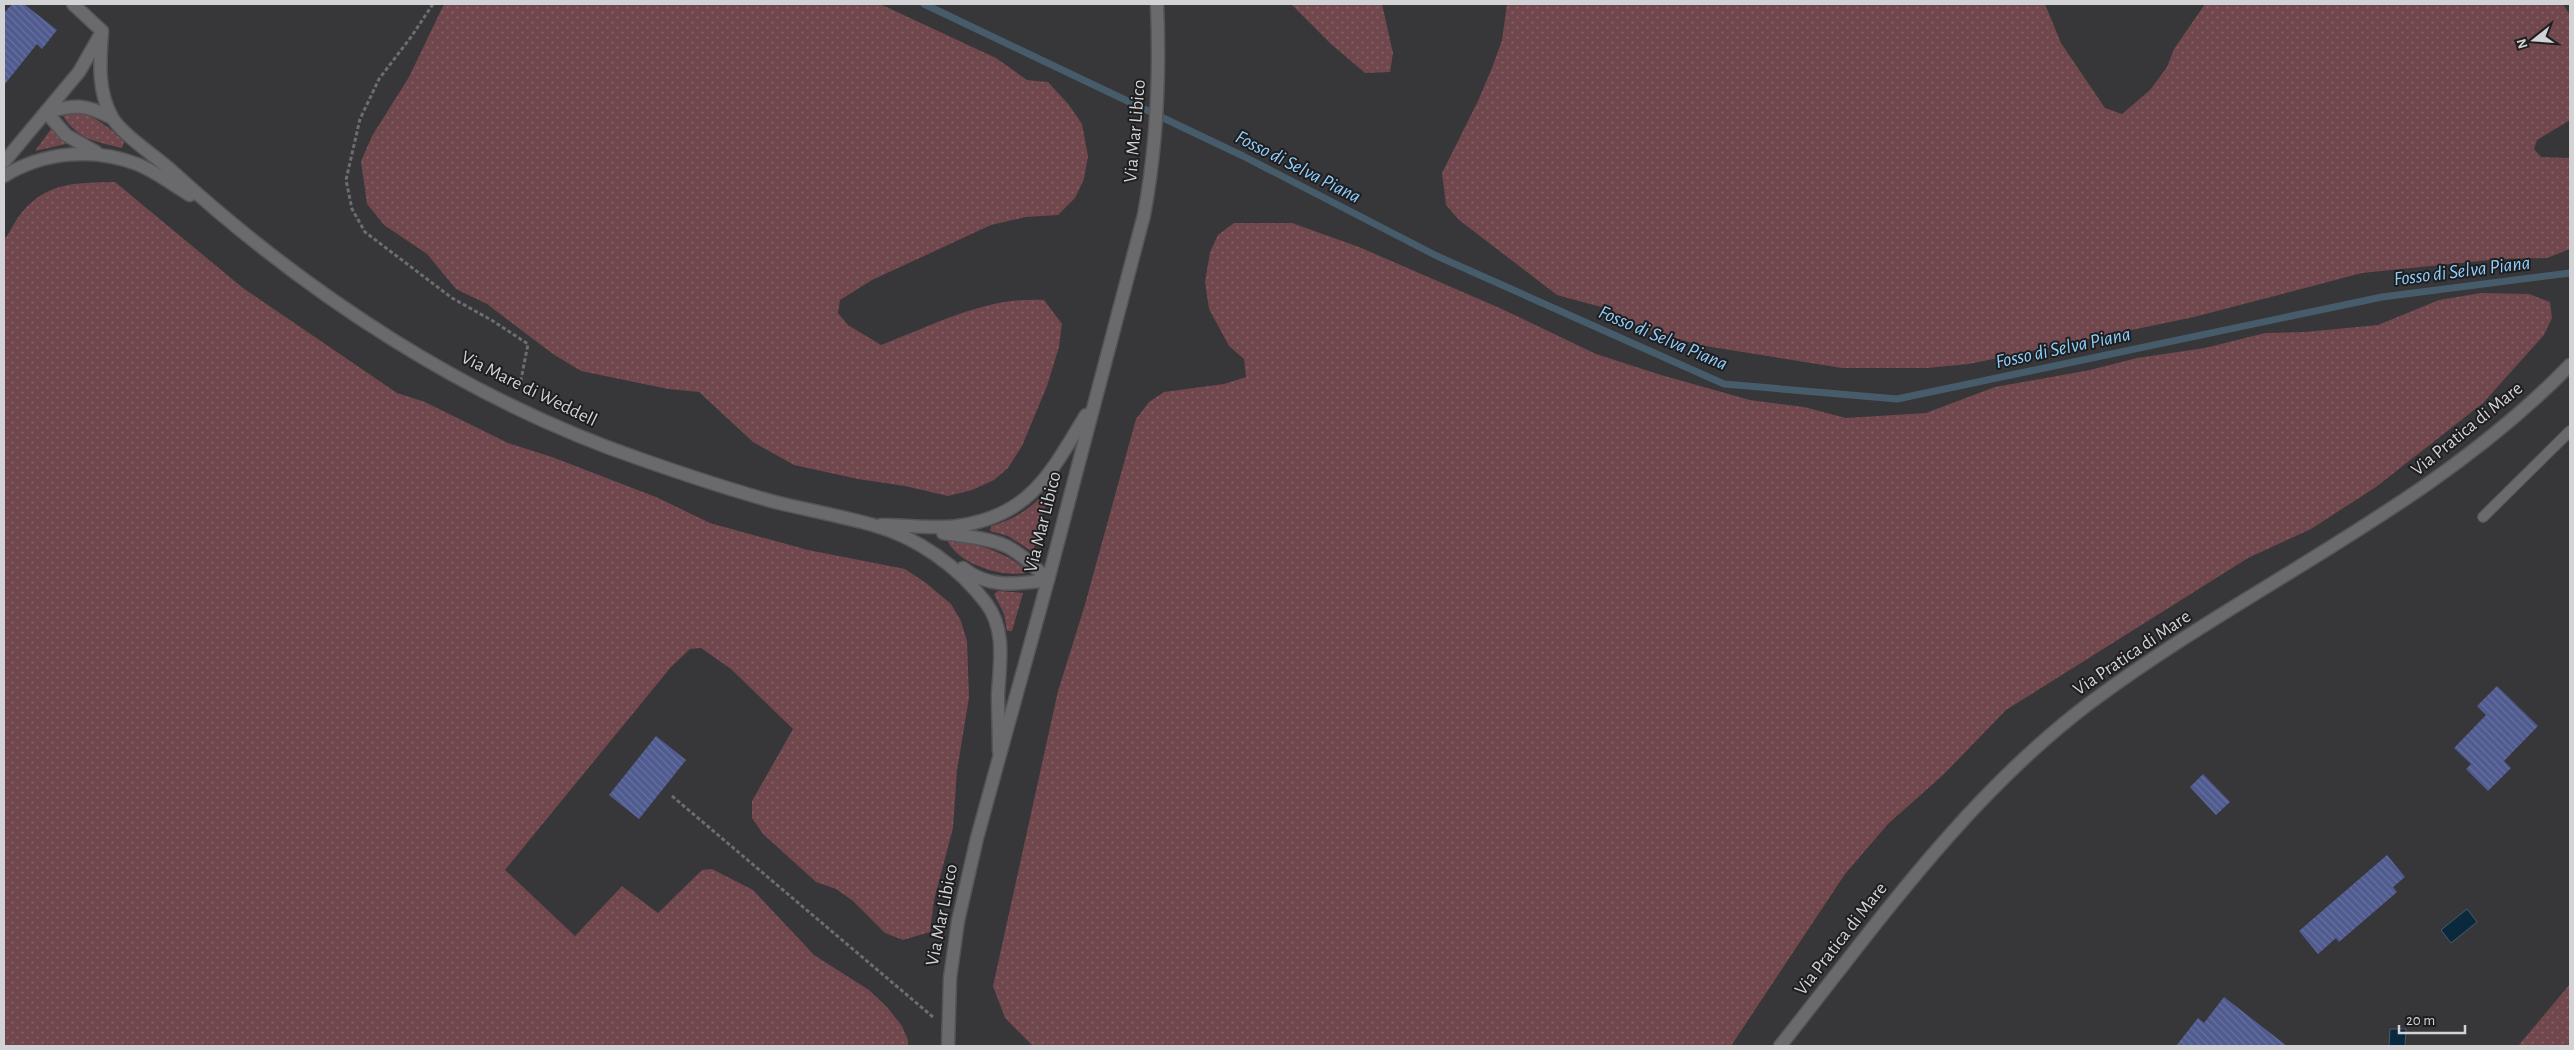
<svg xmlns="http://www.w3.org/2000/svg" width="2574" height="1050" viewBox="0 0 2574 1050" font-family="'Alegreya Sans',sans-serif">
<defs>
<pattern id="grass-dots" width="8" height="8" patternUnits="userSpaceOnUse" patternTransform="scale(1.25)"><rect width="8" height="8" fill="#70474d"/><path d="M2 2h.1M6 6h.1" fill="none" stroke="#846166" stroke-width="1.8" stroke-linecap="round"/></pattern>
<pattern id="building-back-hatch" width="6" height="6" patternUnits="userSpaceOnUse" patternTransform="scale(1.25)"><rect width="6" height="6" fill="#505b90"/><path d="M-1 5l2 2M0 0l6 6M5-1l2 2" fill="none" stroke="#68729f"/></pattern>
</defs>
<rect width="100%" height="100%" fill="#373639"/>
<g fill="url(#grass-dots)">
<path d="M444 4H880L996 58 1027 80 1048 82 1069 105 1082 124 1088 156 1084 179 1075 198 1058 215 1026 217 991 225 872 280 840 300 838 313 848 325 881 345C934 325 987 296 1044 300L1062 324 1059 347 1047 386 1022 446 1008 468 994 480 972 490 948 496 905 486 858 479 794 465 753 442 699 392 668 389 581 371 553 354 487 304 456 289 427 254 384 225 367 204 361 161 372 136 409 77Z"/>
<polygon points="1291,4 1382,4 1393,53 1390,72 1365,73 1331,44"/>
<polygon points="1507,4 2045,4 2061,43 2105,108 2122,114 2150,90 2167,67 2174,49 2205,4 2563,4 2570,15 2570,120 2537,140 2534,149 2541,157 2570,158 2570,249 2547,258 2499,259 2362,273 2194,317 1969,364 1927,368 1842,368 1699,345 1639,327 1601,307 1557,295 1459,220 1446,205 1442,173 1478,101 1492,68 1502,40"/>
<path d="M73 111C94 115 110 127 124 142L122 148C97 142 77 139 63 116V114Z"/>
<polygon points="51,129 66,144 35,151"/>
<path d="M115 182 243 288 397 393 425 402 508 443 552 457 656 497 710 523 808 550 905 569 926 583 951 604 961 621 967 641 969 697 957 771 953 828 934 900 930 932 903 940 885 933 853 901 836 889 816 882 763 834 752 818V801L793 729 731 669 701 648 690 649 671 667 505 870 575 936 622 886 658 913 702 870 712 869 753 890 814 955 869 990 887 1007 902 1026 908 1040V1046H4V240C11 231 15 220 23 211 49 181 78 183 115 182Z"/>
<polygon points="1234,223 1292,223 1359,247 1502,309 1596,354 1661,375 1750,400 1804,407 1846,418 1926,413 1995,387 2090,370 2137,358 2205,348 2265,333 2305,332 2378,325 2439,300 2481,293 2529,294 2550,302 2552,318 2544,335 2483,403 2376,487 2311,529 2248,558 2006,710 1944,774 1888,824 1845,874 1731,1046 1033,1046 1005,1018 993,986 1058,691 1084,608 1136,419 1149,402 1164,392 1224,384 1246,377 1244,359 1229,346 1209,309 1205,282 1210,252 1218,235"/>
<path d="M1046 492 1049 493 1033 552 1008 536 990 531 991 526C1013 520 1030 509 1046 492Z"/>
<path d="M947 540C975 543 1005 551 1026 570L1025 573C1000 577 958 564 947 540Z"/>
<polygon points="998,591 1023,593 1012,631 1007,631 1004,614 994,594"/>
<polygon points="2570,984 2570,1046 2518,1046"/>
</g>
<g fill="#0a293d" stroke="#465c6a">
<polygon points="2467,909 2477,922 2451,943 2441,930"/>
<polygon points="2390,1029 2406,1029 2405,1046 2389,1046"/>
</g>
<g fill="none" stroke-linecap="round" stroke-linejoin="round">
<polyline stroke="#465c6a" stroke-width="7" points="924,4 1243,156 1437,256 1724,384 1897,399 2382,297 2570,273"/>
</g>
<g fill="url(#building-back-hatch)">
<polygon points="12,4 24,4 57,30 42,49 37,44 4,85 4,13"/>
<polygon points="2497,686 2538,726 2504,761 2511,768 2488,791 2466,769 2471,764 2454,748 2486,715 2477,706"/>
<polygon points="656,736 686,760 639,819 609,795"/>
<polygon points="2203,774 2230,802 2216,815 2190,787"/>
<polygon points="2387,855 2405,877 2393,887 2397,892 2339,942 2336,938 2318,954 2299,931"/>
<polygon points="2224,997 2287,1046 2176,1046 2198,1018 2204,1023"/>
</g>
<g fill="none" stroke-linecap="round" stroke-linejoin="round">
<g stroke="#545356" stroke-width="12">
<polyline id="service" points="2483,517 2570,431"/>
</g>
<g stroke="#545356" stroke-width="15">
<g id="minor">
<polyline points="73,4 102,31"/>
<path d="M102 31C100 60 97 91 112 117 121 134 157 157 173 172 308 295 469 401 643 460 686 475 731 490 775 502 808 510 841 516 873 525 917 537 959 567 986 603 1006 629 1000 663 998 694 998 713 999 732 999 751"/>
<polyline points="46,112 66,135 96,152"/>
<path d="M46 112C75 104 86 104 112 118"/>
<polyline points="4,162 79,72 99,37"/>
<path d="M4 176C43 152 93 147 137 164 155 171 173 185 190 195"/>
<path d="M881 525C905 525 935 529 957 526 1031 516 1051 472 1086 415"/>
<path d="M943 533C998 541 1007 538 1048 580"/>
<path d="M963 568C989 589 1017 584 1048 580"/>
<path d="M948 1046 950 978 958 921 977 838 1048 580 1144 215C1157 145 1160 74 1157 4"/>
</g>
</g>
<g stroke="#545356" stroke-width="15">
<path id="tertiary" d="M1780 1046C1877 924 1965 797 2091 702 2248 585 2432 507 2570 365"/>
</g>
<g stroke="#6d6c6f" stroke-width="3" stroke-dasharray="4 2.5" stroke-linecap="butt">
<polyline points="433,4 411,37 379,79 360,119 346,180 352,209 365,232 452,298 493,321 528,344 519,390"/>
<polyline points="672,796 933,1017"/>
</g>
<use href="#service" stroke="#6a696c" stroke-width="10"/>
<use href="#minor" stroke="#6a696c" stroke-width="12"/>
<use href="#tertiary" stroke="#6a696c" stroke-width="12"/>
</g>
<g text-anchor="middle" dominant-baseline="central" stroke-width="4" stroke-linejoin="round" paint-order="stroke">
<g font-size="19" fill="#d3d2d4" stroke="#1e1d1f">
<text transform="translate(1135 131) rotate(-85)">Via Mar Libico</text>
<text transform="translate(529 389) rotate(26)">Via Mare di Weddell</text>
<text transform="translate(2467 429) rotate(-39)">Via Pratica di Mare</text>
<text transform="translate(1043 522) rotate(-76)">Via Mar Libico</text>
<text transform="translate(2132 653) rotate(-34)">Via Pratica di Mare</text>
<text transform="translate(942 915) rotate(-79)">Via Mar Libico</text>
<text transform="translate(1841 939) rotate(-52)">Via Pratica di Mare</text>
</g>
<g font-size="20" font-style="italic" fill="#8fcffd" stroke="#1e1d1f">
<text transform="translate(1298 167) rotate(27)">Fosso di Selva Piana</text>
<text transform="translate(2462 271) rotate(-7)">Fosso di Selva Piana</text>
<text transform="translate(1663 338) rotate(23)">Fosso di Selva Piana</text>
<text transform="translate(2063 348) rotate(-12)">Fosso di Selva Piana</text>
</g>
</g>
<rect width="2574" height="1050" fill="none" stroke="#d3d2d4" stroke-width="10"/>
<g transform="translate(2534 40) rotate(253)" stroke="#1e1d1f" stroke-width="4" paint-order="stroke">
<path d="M0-4L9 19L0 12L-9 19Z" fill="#d3d2d4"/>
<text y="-8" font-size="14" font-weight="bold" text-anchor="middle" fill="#d3d2d4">N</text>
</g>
<path d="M2399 1025v8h66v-8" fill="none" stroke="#d3d2d4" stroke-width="2.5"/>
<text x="2406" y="1025" font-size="15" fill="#d3d2d4" stroke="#1e1d1f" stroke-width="4" paint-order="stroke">20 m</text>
</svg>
